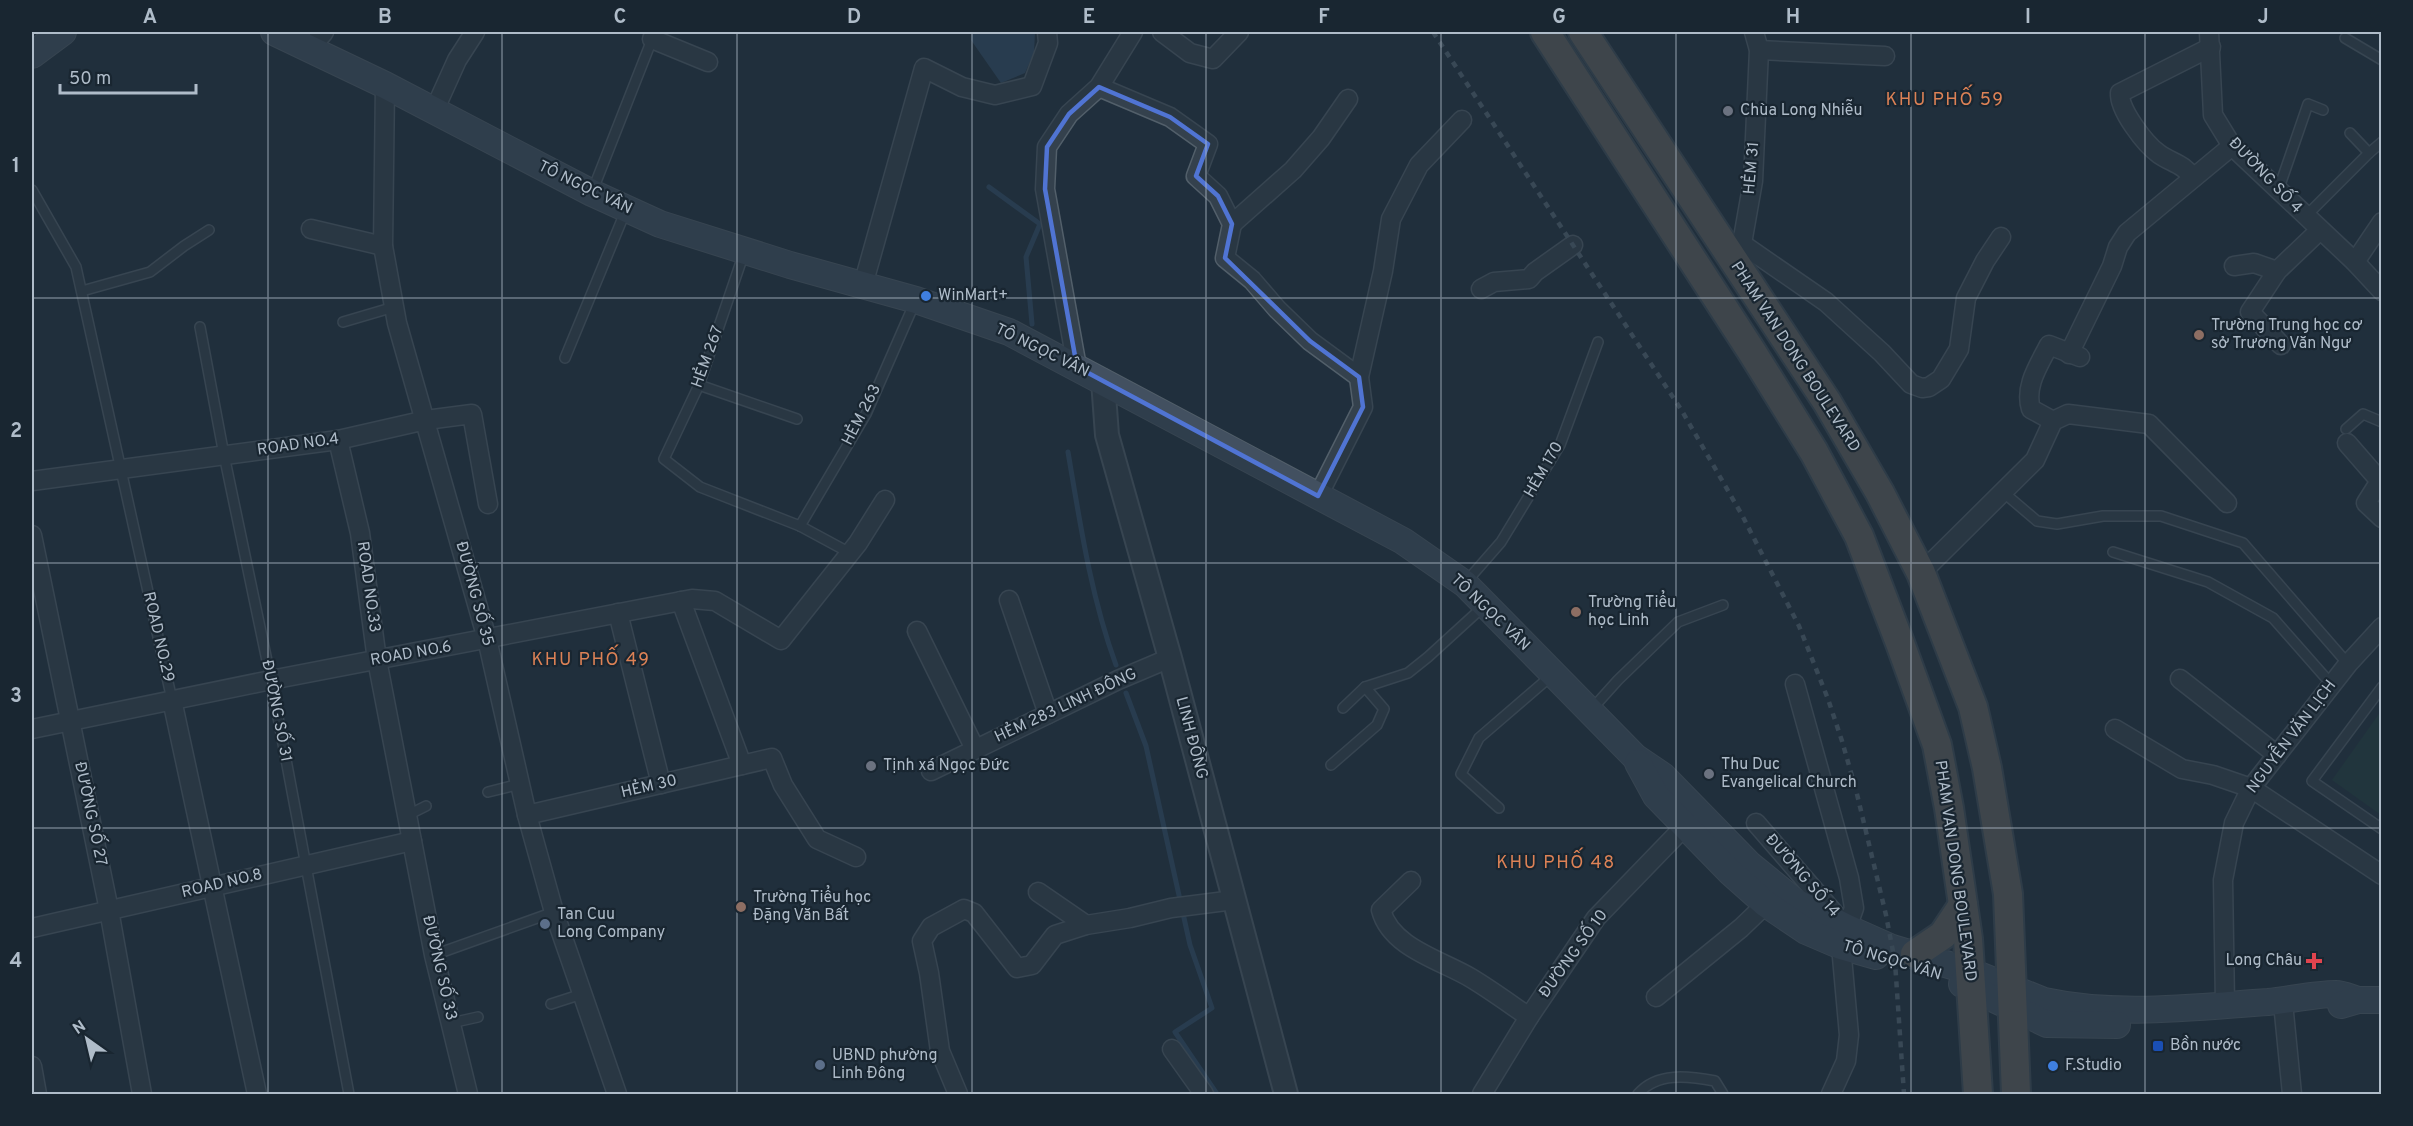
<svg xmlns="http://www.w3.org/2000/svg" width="2413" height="1126" viewBox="0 0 2413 1126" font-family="Overpass,sans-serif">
<rect width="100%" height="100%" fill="#202f3d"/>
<polygon fill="#223d3e" points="2381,711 2381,815 2332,780"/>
<polygon fill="#324d66" points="972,32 1035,32 1034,53 1025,73 1001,83 971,40"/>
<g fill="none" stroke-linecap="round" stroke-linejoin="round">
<g stroke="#324d66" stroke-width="5">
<polyline points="989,187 1040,224 1026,257 1032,324"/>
<path d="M1068 452C1080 523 1091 597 1116 665"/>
<polyline points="1126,693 1146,746 1190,945 1212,1008 1175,1032 1217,1094"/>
</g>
<g stroke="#525f6a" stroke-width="12">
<g id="service">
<polyline points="2345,38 2382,60"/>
<polyline points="2369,153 2382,142"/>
<polyline points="32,190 76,267 172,700"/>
<polyline points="2278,191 2308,104 2323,110"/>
<polyline points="592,192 653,37"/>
<polyline points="2305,217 2369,153 2350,133"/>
<polyline points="744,253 699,385 664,459 700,487 800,526 850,553"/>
<polyline points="82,291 150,272 184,246 209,230"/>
<polyline points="343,322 394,307"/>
<polyline points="200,327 224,455 271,680 349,1094"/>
<polyline points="565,358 626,210"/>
<polyline points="699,385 797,419"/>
<polyline points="2346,429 2363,414 2382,422"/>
<polyline points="2003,492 2037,521 2057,524 2103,516 2161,516 2243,543 2348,664"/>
<polyline points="800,526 866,414 915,302"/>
<polyline points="2113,552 2208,582 2273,618 2332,685"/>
<polyline points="1466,582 1501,542 1560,445 1598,342"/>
<polyline points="2382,687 2312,781 2382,829"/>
<polyline points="1343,708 1365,687 1408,673 1428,657 1485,605"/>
<polyline points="1591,710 1618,680 1678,622 1723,605"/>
<polyline points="1331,765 1377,725 1384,709 1365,687"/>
<polyline points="488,792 520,784"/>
<polyline points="1499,808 1461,774 1479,738 1551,676"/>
<polyline points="408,815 426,806"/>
<polyline points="434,955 554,912"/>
<polyline points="551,1004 582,994"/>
<polyline points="451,1023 478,1017"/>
<path d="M1638 1094C1657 1072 1688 1076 1715 1081L1723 1094"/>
</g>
</g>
<g stroke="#525f6a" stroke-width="21">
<g id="minor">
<polyline points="1162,32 1190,53 1213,59 1239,32"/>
<polyline points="2209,32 2213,115 2232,146 2355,262 2382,291"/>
<polyline points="652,39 708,62"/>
<polyline points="310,48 324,32"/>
<polyline points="1759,50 1885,56"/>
<polyline points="385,85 383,246 397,323 487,639 527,815 554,912 617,1094"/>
<polyline points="1099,87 1170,117 1208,144 1196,176 1218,196 1232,224 1225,258 1252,280 1277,309 1310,341 1359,377"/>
<polyline points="434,111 457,60 475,32"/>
<path d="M2193 178C2184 164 2172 163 2159 154 2145 144 2119 110 2120 93L2211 47"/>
<polyline points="1232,224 1293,170 1321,138 1348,99"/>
<polyline points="311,229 383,246"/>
<polyline points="1742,244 1826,302 1882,353 1911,384 1922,388 1929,387 1941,379 1959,349 1966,298 1985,261 2001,237"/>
<polyline points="1740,255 1753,181 1759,50 1754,32"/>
<polyline points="2355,262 2382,222"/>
<polyline points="2234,266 2254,263 2277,271"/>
<polyline points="863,285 924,68 962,87 995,95 1032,86 1048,43 1047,32"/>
<polyline points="1481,289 1494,282 1529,279 1535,272 1573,245"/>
<polyline points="2281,345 2250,312 2277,271 2320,230"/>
<polyline points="2069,354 2112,266 2118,247 2127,233 2232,146"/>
<polyline points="1077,367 1045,189 1047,147 1069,114 1099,87 1133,32"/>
<path d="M2053 421 2031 409C2024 386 2039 365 2049 345L2080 357"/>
<polyline points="338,440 360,533 377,660 412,841 434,955 468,1094"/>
<polyline points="2347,443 2380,481 2366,503 2382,518"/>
<polyline points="32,481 338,440 426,420 472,414 488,504"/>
<polyline points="1318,496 1363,407 1359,377 1383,271 1391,219 1419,165 1462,120"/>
<polyline points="32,535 109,910 142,1094"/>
<polyline points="1921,573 2035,460 2053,421 2068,414 2149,424 2227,503"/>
<polyline points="1009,600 1048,714"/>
<polyline points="681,601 742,765"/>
<polyline points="618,613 661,784"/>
<polyline points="917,631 975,749"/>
<polyline points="2180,679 2277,755"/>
<polyline points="172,700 257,1094"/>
<polyline points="32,729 271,680 692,599 715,601 781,640 858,543 885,500"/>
<polyline points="2115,729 2182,769 2213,775 2251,788 2382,875"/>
<polyline points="931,771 1118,680 1170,658"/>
<polyline points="527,815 772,758 783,785 817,839 856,857"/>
<polyline points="1756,823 1847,928 1854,908 1849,878 1795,684"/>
<path d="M1411 881 1381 910C1391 948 1441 960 1471 978 1491 990 1510 1004 1529 1017"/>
<polyline points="1038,892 1086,925"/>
<polyline points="32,928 412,841"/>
<polyline points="1656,997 1741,928 1766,904"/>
<polyline points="2225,1004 2223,880 2234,823 2251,788 2348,664 2382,627"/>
<polyline points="2284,1013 2292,1094"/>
<polyline points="1172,1049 1204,1094"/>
<polyline points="32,1066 37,1094"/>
<polyline points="958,1094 940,1051 929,973 922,941 931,927 964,909 974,913 1017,968 1032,965 1055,935 1086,925 1130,918 1171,908 1234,900"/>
<polyline points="1482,1094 1529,1017 1596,918 1684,827"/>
<polyline points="1831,1094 1846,1061 1849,1035 1841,946"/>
</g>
</g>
<g stroke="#525f6a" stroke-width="26">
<polyline id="tertiary" points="1103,381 1107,435 1170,658 1286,1094"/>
</g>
<g stroke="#525f6a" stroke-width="28">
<g id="secondary">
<path d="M274 32 385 85 592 193 660 224 790 265 916 300 1009 332 1403 541 1465 584 1635 757 1663 776 1750 865 1797 903 1847 928 1892 948 1969 971 2044 1001C2117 1017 2194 1007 2268 1002 2290 1000 2314 994 2336 994 2343 994 2351 998 2358 1000"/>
<polyline points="32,55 63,32"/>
<polyline points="1638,763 1656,796 1730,872 1766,904 1806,931 1841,946 1876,956"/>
<polyline points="1962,984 2047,1024 2117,1025"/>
<polyline points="2341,1005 2358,1000 2382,1000"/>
</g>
</g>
<g stroke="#3f4c57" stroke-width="32">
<g id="trunk">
<polyline points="1545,32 1752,352 1814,452 1859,536 1900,643 1937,745 1949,808 1968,939 1978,1094"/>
<polyline points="1583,32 1827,402 1880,493 1921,573 1973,707 1987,768 2008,894 2016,1094"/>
<polyline points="1915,954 1943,935 1963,905"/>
</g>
</g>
<use href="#service" stroke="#34414d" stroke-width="9"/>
<use href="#minor" stroke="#34414d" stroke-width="18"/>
<use href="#tertiary" stroke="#34414d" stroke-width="22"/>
<use href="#secondary" stroke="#425060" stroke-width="26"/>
<use href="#trunk" stroke="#62615e" stroke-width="28"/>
<polyline stroke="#566674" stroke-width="4.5" stroke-dasharray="6 6" stroke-linecap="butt" points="1433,32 1682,411 1742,515 1799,626 1828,699 1842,741 1856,790 1886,915 1895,962 1904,1094"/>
</g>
<path d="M0 0H2413V1126H0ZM1099 87 1170 117 1208 144 1196 176 1218 196 1232 224 1225 258 1310 341 1359 377 1363 407 1318 496 1077 367 1045 189 1047 147 1069 114Z" fill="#202f3d" fill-opacity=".55" fill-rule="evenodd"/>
<path fill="none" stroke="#5074d3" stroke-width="4.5" stroke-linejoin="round" d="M1099 87 1170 117 1208 144 1196 176 1218 196 1232 224 1225 258 1310 341 1359 377 1363 407 1318 496 1077 367 1045 189 1047 147 1069 114Z"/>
<path fill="none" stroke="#afbcc9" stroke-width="1.5" stroke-opacity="0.55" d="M268 32V1094M502 32V1094M737 32V1094M972 32V1094M1206 32V1094M1441 32V1094M1676 32V1094M1911 32V1094M2145 32V1094M32 298H2382M32 563H2382M32 828H2382"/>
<g fill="#6b7280" stroke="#192631" stroke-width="2">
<circle cx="1728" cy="111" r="6"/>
<circle cx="871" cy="766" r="6"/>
<circle cx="1709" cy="774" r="6"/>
</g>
<g fill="#3f7fe0" stroke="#192631" stroke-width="2">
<circle cx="926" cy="296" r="6"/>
<circle cx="2053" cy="1066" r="6"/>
</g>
<g fill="#8d6e63" stroke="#192631" stroke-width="2">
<circle cx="2199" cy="335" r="6"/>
<circle cx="1576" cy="612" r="6"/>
<circle cx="741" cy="907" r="6"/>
</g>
<g fill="#5c6f8a" stroke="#192631" stroke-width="2">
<circle cx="545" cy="924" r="6"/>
<circle cx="820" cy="1065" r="6"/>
</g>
<path fill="#e0444e" stroke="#192631" stroke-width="2" d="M2311 952h6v6h6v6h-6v6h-6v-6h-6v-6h6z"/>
<rect fill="#1a4fb4" stroke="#192631" stroke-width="2" x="2152" y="1040" width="12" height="12" rx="3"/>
<g text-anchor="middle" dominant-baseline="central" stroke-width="4.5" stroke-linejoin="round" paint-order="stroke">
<g font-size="16" fill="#afbcc9" stroke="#192631" text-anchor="start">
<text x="1740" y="111">Chùa Long Nhiễu</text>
<text x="938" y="296">WinMart+</text>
<text x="2211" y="326">Trường Trung học cơ<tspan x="2211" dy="18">sở Trương Văn Ngư</tspan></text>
<text x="1588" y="603">Trường Tiểu<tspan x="1588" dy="18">học Linh</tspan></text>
<text x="1721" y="765">Thu Duc<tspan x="1721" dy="18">Evangelical Church</tspan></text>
<text x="883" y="766">Tịnh xá Ngọc Đức</text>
<text x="753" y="898">Trường Tiểu học<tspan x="753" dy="18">Đặng Văn Bất</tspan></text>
<text x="557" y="915">Tan Cuu<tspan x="557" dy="18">Long Company</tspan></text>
<text x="2302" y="961" text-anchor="end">Long Châu</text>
<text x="2170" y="1046">Bồn nước</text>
<text x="832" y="1056">UBND phường<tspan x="832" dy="18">Linh Đông</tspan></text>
<text x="2065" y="1066">F.Studio</text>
</g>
<g font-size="16" fill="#afbcc9" stroke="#192631">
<text transform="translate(1752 168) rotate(-85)">HẺM 31</text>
<text transform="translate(2265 176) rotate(46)">ĐƯỜNG SỐ 4</text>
<text transform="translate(585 188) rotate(26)">TÔ NGỌC VÂN</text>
<text transform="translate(1042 351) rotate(26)">TÔ NGỌC VÂN</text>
<text transform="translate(708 357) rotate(-70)">HẺM 267</text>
<text transform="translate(1795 357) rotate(57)">PHAM VAN DONG BOULEVARD</text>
<text transform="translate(862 415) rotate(-63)">HẺM 263</text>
<text transform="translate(298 445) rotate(-8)">ROAD NO.4</text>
<text transform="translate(1544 470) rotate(-60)">HẺM 170</text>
<text transform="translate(368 587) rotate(82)">ROAD NO.33</text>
<text transform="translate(474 594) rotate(75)">ĐƯỜNG SỐ 35</text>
<text transform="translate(1490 613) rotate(44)">TÔ NGỌC VÂN</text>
<text transform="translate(158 637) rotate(77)">ROAD NO.29</text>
<text transform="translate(411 654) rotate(-10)">ROAD NO.6</text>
<text transform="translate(1066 706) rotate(-25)">HẺM 283 LINH ĐÔNG</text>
<text transform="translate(276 711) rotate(79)">ĐƯỜNG SỐ 31</text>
<text transform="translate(2292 737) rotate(-53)">NGUYỄN VĂN LỊCH</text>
<text transform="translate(1191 738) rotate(75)">LINH ĐÔNG</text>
<text transform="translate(649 787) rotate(-13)">HẺM 30</text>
<text transform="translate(90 814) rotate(78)">ĐƯỜNG SỐ 27</text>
<text transform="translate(1955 871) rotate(82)">PHAM VAN DONG BOULEVARD</text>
<text transform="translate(1802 876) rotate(49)">ĐƯỜNG SỐ 14</text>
<text transform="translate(222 884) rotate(-13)">ROAD NO.8</text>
<text transform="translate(1574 954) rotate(-54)">ĐƯỜNG SỐ 10</text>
<text transform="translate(1892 961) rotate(17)">TÔ NGỌC VÂN</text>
<text transform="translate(439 968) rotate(77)">ĐƯỜNG SỐ 33</text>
</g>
<g font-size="18" letter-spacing="1.5" fill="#dd8256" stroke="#192631">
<text x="1945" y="100">KHU PHỐ 59</text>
<text x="591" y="660">KHU PHỐ 49</text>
<text x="1556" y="863">KHU PHỐ 48</text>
</g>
</g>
<rect width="2413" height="1126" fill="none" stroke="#192631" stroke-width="66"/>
<g transform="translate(87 1039) rotate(326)" stroke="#192631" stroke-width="4.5" paint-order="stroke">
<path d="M0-4.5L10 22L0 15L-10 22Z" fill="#afbcc9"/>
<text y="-9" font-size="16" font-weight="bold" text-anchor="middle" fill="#afbcc9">N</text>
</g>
<path d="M60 84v9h136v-9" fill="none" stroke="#afbcc9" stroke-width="3"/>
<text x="69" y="84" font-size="18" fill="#afbcc9" stroke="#192631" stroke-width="4.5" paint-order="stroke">50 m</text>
<rect x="33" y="33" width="2347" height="1060" fill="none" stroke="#afbcc9" stroke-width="2"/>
<g font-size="20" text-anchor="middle" font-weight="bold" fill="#afbcc9">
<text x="150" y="23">A</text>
<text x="385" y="23">B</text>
<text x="620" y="23">C</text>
<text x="854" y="23">D</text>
<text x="1089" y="23">E</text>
<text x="1324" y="23">F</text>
<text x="1559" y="23">G</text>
<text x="1793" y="23">H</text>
<text x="2028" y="23">I</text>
<text x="2263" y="23">J</text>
<text x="16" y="172">1</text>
<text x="16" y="437">2</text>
<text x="16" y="702">3</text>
<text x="16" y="967">4</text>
</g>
</svg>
